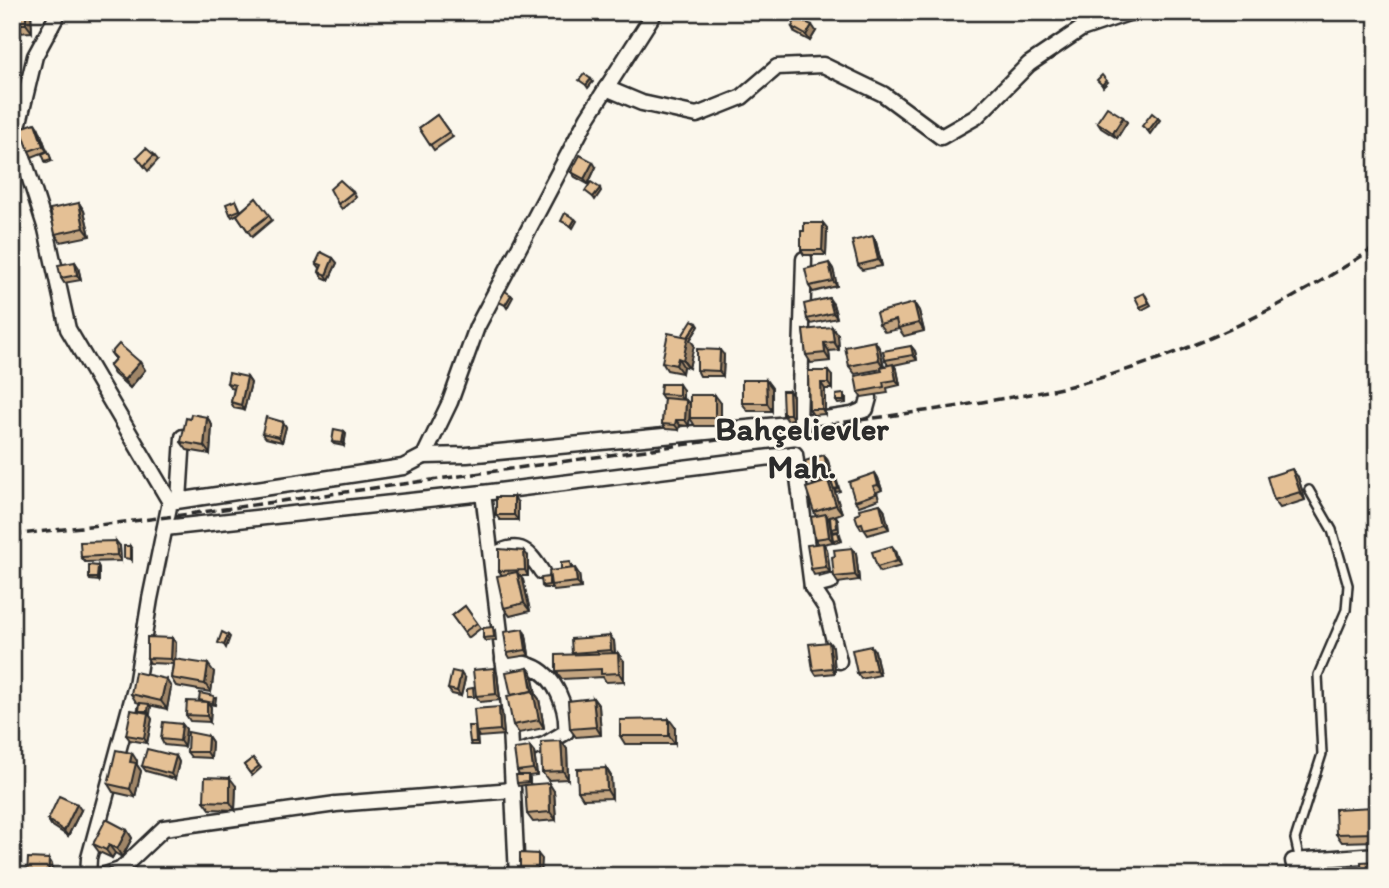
<svg xmlns="http://www.w3.org/2000/svg" width="1389" height="888" viewBox="0 0 1389 888" font-family="Itim,sans-serif">
<rect width="100%" height="100%" fill="#fbf7ec"/>
<filter id="ink" filterUnits="userSpaceOnUse"><feTurbulence type="fractalNoise" baseFrequency=".0143" numOctaves="2"/><feDisplacementMap in="SourceGraphic" scale="14" xChannelSelector="R" yChannelSelector="G"/><feConvolveMatrix kernelMatrix="1 2 1 2 8 2 1 2 1" color-interpolation-filters="sRGB"/></filter>
<g filter="url(#ink)">
<g fill="none" stroke-linecap="round" stroke-linejoin="round">
<g stroke="#2b2b2b" stroke-width="12">
<polyline id="service" points="1300,861 1295,839 1322,754 1318,675 1346,610 1348,585 1332,530 1309,490"/>
</g>
<g stroke="#2b2b2b" stroke-width="19">
<g id="minor">
<polyline points="59,12 35,56 16,135 46,229 68,329 170,502"/>
<polyline points="606,88 642,103 697,115 742,97 777,67 823,65 883,94 941,137 976,117 1029,64 1081,29 1131,12"/>
<polyline points="799,423 804,259"/>
<polyline points="424,456 467,455 799,423 852,415 866,409 869,398"/>
<polyline points="179,500 183,437"/>
<polyline points="165,528 483,493"/>
<path d="M491 557C518 541 526 547 542 572"/>
<polyline points="812,587 831,582"/>
<path d="M503 660C512 662 523 662 531 666 556 675 568 709 566 732L544 745 516 753"/>
<polyline points="88,876 89,858 136,685 150,599 170,502 403,467 424,456 450,402 477,327 588,117 655,12"/>
<polyline points="102,876 120,870 164,828 336,804 513,790"/>
<polyline points="517,876 509,706 483,493 795,454 812,587 826,608 839,661"/>
<polyline points="1297,876 1293,861 1377,855"/>
</g>
</g>
<use href="#service" stroke="#fbf7ec" stroke-width="7"/>
<use href="#minor" stroke="#fbf7ec" stroke-width="14"/>
<path stroke="#2b2b2b" stroke-width="3.5" stroke-dasharray="10 5" stroke-linecap="butt" d="M12 535 167 517 960 406C1000 398 1042 394 1082 383 1188 355 1285 307 1377 246"/>
</g>
<g fill="#c4a580" stroke="#2b2b2b" stroke-width="2">
<polygon points="12,12 31,12 32,32 16,33 17,39 12,39"/>
<polygon points="792,27 816,31 810,41 795,33"/>
<polygon points="437,115 453,137 434,150 419,128"/>
<polygon points="1123,117 1127,122 1117,138 1101,128 1097,122"/>
<polygon points="39,129 47,151 32,157 29,151"/>
<polygon points="49,154 52,161 47,163 45,161"/>
<polygon points="154,155 158,160 148,171 137,157"/>
<polygon points="596,167 588,184 575,177 571,172"/>
<polygon points="353,192 356,197 342,209 338,204"/>
<polygon points="256,198 272,220 252,237 237,215 238,214 232,217 230,214 236,200 241,211"/>
<polygon points="79,203 84,211 90,236 61,242 55,234"/>
<polygon points="823,223 827,228 826,255 804,255 801,250 804,231"/>
<polygon points="873,236 876,242 882,266 862,270 858,265"/>
<polygon points="333,258 337,263 329,280 322,277 319,272 320,268 316,263"/>
<polygon points="75,262 78,267 81,280 64,283 61,278"/>
<polygon points="829,263 833,269 837,286 813,292 809,286"/>
<polygon points="1146,296 1151,305 1142,310 1140,307"/>
<polygon points="914,303 919,311 924,331 904,336 899,329 885,332 879,324"/>
<polygon points="833,304 837,318 811,324 807,319"/>
<polygon points="699,326 690,340 694,345 689,368 683,366 682,373 667,370 662,362 682,336"/>
<polygon points="803,330 838,335 839,350 829,351 830,361 811,363 806,355"/>
<polygon points="911,346 915,351 917,360 894,365 897,370 900,385 887,388 888,393 862,397 858,392 882,371 882,369 855,374 849,366 880,349 884,366 888,365 885,360"/>
<polygon points="111,353 140,362 145,370 130,388 114,374 109,366 115,359"/>
<polygon points="724,355 723,376 700,376 697,370"/>
<polygon points="808,371 832,376 832,389 825,389 825,414 813,415 809,409"/>
<polygon points="247,377 251,383 244,410 234,408 231,402 234,389 231,388 227,383"/>
<polygon points="766,380 772,388 772,411 748,411 742,403"/>
<polygon points="683,390 683,399 686,400 690,404 721,403 721,426 695,426 690,418 690,410 689,426 680,425 679,430 666,429 662,424 664,400 660,394"/>
<polygon points="789,391 793,396 793,419 787,420 783,414"/>
<polygon points="846,397 846,403 838,404 836,401"/>
<polygon points="207,417 212,425 210,454 187,450 181,442 190,419"/>
<polygon points="283,422 286,427 282,442 266,438 262,433"/>
<polygon points="344,431 346,433 344,446 334,444 332,442"/>
<polygon points="824,455 828,461 832,476 834,476 836,478 840,491 836,492 831,479 830,480 842,513 831,517 836,516 838,519 839,531 833,532 831,529 830,517 828,518 829,520 833,542 823,544 827,549 830,572 814,575 811,569 818,544 815,539 816,516 814,512 817,484 817,483 813,484 809,479"/>
<polygon points="875,473 878,478 882,490 877,492 879,499 859,506 855,501"/>
<polygon points="1298,477 1305,500 1280,508 1274,500"/>
<polygon points="518,503 518,520 500,520 496,515"/>
<polygon points="880,504 884,509 889,529 868,535 864,529 861,529 858,524 860,513"/>
<polygon points="840,534 842,541 835,543 833,540"/>
<polygon points="120,546 121,561 85,562 81,557"/>
<polygon points="852,548 856,553 859,580 838,583 834,577 835,556"/>
<polygon points="896,551 901,566 880,572 877,567"/>
<polygon points="528,556 528,576 520,576 523,580 530,611 510,616 504,608 502,575 499,571"/>
<polygon points="572,565 572,569 579,574 581,588 554,591 551,586 551,588 544,588 542,586 561,570"/>
<polygon points="98,566 99,568 99,581 90,580 89,578"/>
<polygon points="465,606 481,628 468,638 452,616"/>
<polygon points="495,630 496,640 485,641 483,638"/>
<polygon points="526,635 529,655 510,658 507,653"/>
<polygon points="614,641 615,653 624,661 624,681 606,682 603,677 562,679 556,671 573,654 572,653"/>
<polygon points="176,643 175,659 214,672 211,692 176,686 171,678 173,664 150,663 147,658"/>
<polygon points="833,647 835,673 816,675 813,670"/>
<polygon points="875,651 880,675 861,679 857,673"/>
<polygon points="494,668 497,673 500,700 480,702 476,696"/>
<polygon points="528,668 532,673 536,695 539,699 544,728 519,733 513,725 511,695"/>
<polygon points="465,679 461,696 452,694 448,689"/>
<polygon points="171,687 167,709 149,705 151,707 150,714 148,713 152,719 147,743 130,740 126,735 140,712 139,711 143,704 136,702 131,694"/>
<polygon points="216,698 215,705 209,704 211,707 210,722 190,721 186,715 200,702 199,700"/>
<polygon points="593,698 599,706 601,735 576,737 570,729"/>
<polygon points="499,707 502,712 504,735 479,737 477,733 478,745 471,745 470,742 475,726"/>
<polygon points="182,724 186,729 184,747 164,745 161,739"/>
<polygon points="675,727 675,744 625,744 620,736"/>
<polygon points="208,736 212,742 211,758 191,757 187,752"/>
<polygon points="561,741 567,749 568,779 548,780 542,772"/>
<polygon points="530,747 534,752 537,775 529,776 530,778 530,784 554,791 556,820 533,822 527,814 526,785 518,786 517,783 519,775 517,771"/>
<polygon points="176,756 179,762 175,779 146,771 142,766"/>
<polygon points="253,758 261,768 252,776 244,765"/>
<polygon points="137,761 137,765 141,771 135,797 113,792 108,784"/>
<polygon points="606,768 611,776 612,798 583,799 578,791"/>
<polygon points="236,786 235,810 210,809 204,801"/>
<polygon points="81,810 68,836 51,825 48,820"/>
<polygon points="1377,811 1377,841 1342,842 1336,834"/>
<polygon points="127,830 132,838 122,857 115,853 112,858 99,852 93,844"/>
</g>
<g fill="#a08668" stroke="#2b2b2b" stroke-width="2">
<polygon points="26,12 31,12 32,32 26,24"/>
<polygon points="1201,12 1204,12 1200,19 1198,16"/>
<polygon points="812,25 816,31 810,41 806,35"/>
<polygon points="12,27 16,33 17,39 12,32"/>
<polygon points="591,79 593,82 588,88 586,85"/>
<polygon points="1106,80 1108,82 1103,87 1102,85"/>
<polygon points="1123,117 1127,122 1117,138 1113,133"/>
<polygon points="1158,118 1160,120 1150,134 1148,131"/>
<polygon points="35,123 39,129 47,151 43,146"/>
<polygon points="593,162 596,167 588,184 584,179"/>
<polygon points="600,188 601,191 595,200 593,197"/>
<polygon points="79,203 84,211 90,236 84,228"/>
<polygon points="575,219 577,221 573,228 571,226"/>
<polygon points="823,223 827,228 826,255 822,250"/>
<polygon points="873,236 876,242 882,266 878,260"/>
<polygon points="333,258 337,263 329,280 326,275"/>
<polygon points="75,262 78,267 81,280 77,275"/>
<polygon points="829,263 833,269 837,286 833,281"/>
<polygon points="511,295 513,297 507,308 505,305"/>
<polygon points="829,298 833,304 837,318 833,313"/>
<polygon points="914,303 919,311 924,331 919,323"/>
<polygon points="697,323 699,326 690,340 694,345 689,368 683,360 687,339"/>
<polygon points="832,327 838,335 839,350 834,342"/>
<polygon points="875,341 880,349 884,368 879,360"/>
<polygon points="824,343 829,351 830,361 825,353"/>
<polygon points="911,346 915,351 917,360 913,355"/>
<polygon points="720,350 724,355 723,376 719,371"/>
<polygon points="678,358 683,366 682,373 676,365"/>
<polygon points="140,362 145,370 130,388 124,380"/>
<polygon points="893,364 897,370 900,385 896,380"/>
<polygon points="828,371 832,376 832,389 828,383"/>
<polygon points="247,377 251,383 244,410 241,405"/>
<polygon points="766,380 772,388 772,411 767,403"/>
<polygon points="821,383 825,389 825,414 822,409"/>
<polygon points="679,384 683,390 683,401 679,395"/>
<polygon points="789,391 793,396 793,419 790,414"/>
<polygon points="715,395 721,403 721,426 715,418"/>
<polygon points="686,400 690,405 689,426 685,420"/>
<polygon points="207,417 212,425 210,454 204,446"/>
<polygon points="676,420 680,425 679,430 675,425"/>
<polygon points="283,422 286,427 282,442 279,437"/>
<polygon points="344,431 346,433 344,446 342,443"/>
<polygon points="824,455 828,461 833,479 829,474"/>
<polygon points="1292,469 1298,477 1305,500 1300,492"/>
<polygon points="875,473 878,478 882,490 878,485"/>
<polygon points="829,478 834,489 842,513 836,505 828,481"/>
<polygon points="514,497 518,503 518,520 514,515"/>
<polygon points="880,504 884,509 889,529 885,524"/>
<polygon points="826,514 829,520 833,542 829,537"/>
<polygon points="116,541 120,546 121,561 117,555"/>
<polygon points="823,543 827,549 830,572 826,567"/>
<polygon points="130,546 132,549 132,561 130,559"/>
<polygon points="892,546 896,551 901,566 897,561"/>
<polygon points="852,548 856,553 859,580 855,575"/>
<polygon points="524,551 528,556 528,576 525,570"/>
<polygon points="98,566 99,568 99,581 97,578"/>
<polygon points="575,568 579,574 581,588 577,582"/>
<polygon points="517,572 523,580 530,611 524,603"/>
<polygon points="523,629 526,635 529,655 526,650"/>
<polygon points="228,635 230,637 226,648 224,645"/>
<polygon points="610,636 614,641 615,655 611,650"/>
<polygon points="172,638 176,643 175,664 171,659"/>
<polygon points="829,642 833,647 835,673 832,668"/>
<polygon points="871,646 875,651 880,675 876,670"/>
<polygon points="618,653 624,661 624,681 619,673"/>
<polygon points="208,664 214,672 211,692 205,684"/>
<polygon points="494,668 497,673 500,700 496,694"/>
<polygon points="528,668 532,673 536,695 539,699 544,728 539,720"/>
<polygon points="461,673 465,679 461,696 457,691"/>
<polygon points="166,679 171,687 167,709 161,701"/>
<polygon points="593,698 599,706 601,735 596,727"/>
<polygon points="207,702 211,707 210,722 207,716"/>
<polygon points="499,707 502,712 504,735 500,730"/>
<polygon points="148,713 152,719 147,743 144,738"/>
<polygon points="669,719 675,727 675,744 669,736"/>
<polygon points="182,724 186,729 184,747 180,741"/>
<polygon points="208,736 212,742 211,758 207,752"/>
<polygon points="561,741 567,749 568,779 563,771"/>
<polygon points="530,747 534,752 537,775 533,769"/>
<polygon points="132,753 137,761 137,765 141,771 135,797 130,789 130,762"/>
<polygon points="176,756 179,762 175,779 171,774"/>
<polygon points="606,768 611,776 612,798 607,790"/>
<polygon points="230,778 236,786 235,810 230,802"/>
<polygon points="549,783 554,791 556,820 550,812"/>
<polygon points="77,804 81,810 68,836 64,831"/>
<polygon points="1374,807 1377,811 1377,835 1375,833"/>
<polygon points="127,830 132,838 122,857 117,849"/>
<polygon points="109,845 115,853 112,858 106,850"/>
<polygon points="538,854 542,859 541,876 538,876"/>
<polygon points="49,859 52,864 52,876 48,876"/>
</g>
<g fill="#e4c095" stroke="#2b2b2b" stroke-width="2">
<rect x="12" y="12" width="14" height="12"/>
<polygon points="1190,12 1201,12 1198,16"/>
<polygon points="796,18 812,25 806,35 792,27"/>
<polygon points="584,74 591,79 586,85 579,80"/>
<polygon points="1102,75 1106,80 1102,85 1097,80"/>
<polygon points="1107,107 1123,117 1113,133 1097,122"/>
<polygon points="1152,113 1158,118 1148,131 1142,126"/>
<polygon points="437,115 449,132 430,145 419,128"/>
<polygon points="35,123 43,146 29,151 21,128"/>
<polygon points="146,148 154,155 144,166 137,157"/>
<polygon points="48,151 51,159 45,161 42,154"/>
<polygon points="580,155 593,162 584,179 571,172"/>
<polygon points="340,180 353,192 338,204 330,189"/>
<polygon points="591,182 600,188 593,197 585,191"/>
<polygon points="256,198 269,215 248,231 237,215"/>
<polygon points="236,200 240,210 230,214 226,204"/>
<polygon points="79,203 84,228 55,234 50,209"/>
<polygon points="565,213 575,219 571,226 561,221"/>
<polygon points="804,223 823,223 822,250 801,250 801,231 804,231"/>
<polygon points="873,236 878,260 858,265 852,241"/>
<polygon points="321,252 333,258 326,275 319,272 322,265 316,263"/>
<polygon points="75,262 77,275 61,278 58,265"/>
<polygon points="829,263 833,281 809,286 805,269"/>
<polygon points="505,291 511,295 505,305 499,302"/>
<polygon points="1144,293 1149,303 1140,307 1135,297"/>
<polygon points="829,298 833,313 807,319 804,304"/>
<polygon points="914,303 919,323 898,328 896,320 879,324 876,313"/>
<polygon points="692,320 697,323 688,337 682,336"/>
<polygon points="832,327 834,342 824,343 825,353 806,355 803,330"/>
<polygon points="668,333 688,337 683,360 678,358 676,365 662,362"/>
<polygon points="875,341 879,360 849,366 845,347"/>
<polygon points="119,344 140,362 124,380 109,366 116,358 111,353"/>
<polygon points="911,346 913,355 885,360 883,351"/>
<polygon points="697,349 720,350 719,371 697,370"/>
<polygon points="893,364 896,380 883,382 884,387 858,392 855,376 882,371 881,367"/>
<polygon points="808,371 828,371 828,383 821,383 822,409 809,409"/>
<polygon points="229,373 247,377 241,405 231,402 235,385 227,383"/>
<polygon points="742,380 766,380 767,403 742,403"/>
<polygon points="661,384 679,384 679,395 660,394"/>
<polygon points="782,391 789,391 790,414 783,414"/>
<polygon points="844,394 844,401 836,401 836,395"/>
<rect x="690" y="395" width="25" height="23"/>
<polygon points="664,398 686,400 685,420 676,420 675,425 662,424"/>
<polygon points="191,414 207,417 204,446 181,442 186,418 190,419"/>
<polygon points="266,417 283,422 279,437 262,433"/>
<polygon points="334,429 344,431 342,443 332,442"/>
<polygon points="824,455 829,474 809,479 805,461"/>
<polygon points="1292,469 1300,492 1274,500 1267,477"/>
<polygon points="875,473 878,485 873,486 876,494 855,501 849,482"/>
<polygon points="834,476 838,488 834,489 830,477"/>
<polygon points="829,478 830,484 828,481 817,484 817,481"/>
<polygon points="828,481 836,505 814,512 806,488"/>
<rect x="496" y="497" width="18" height="18"/>
<polygon points="880,504 885,524 864,529 862,523 858,524 855,515 860,513 859,509"/>
<polygon points="826,514 829,537 815,539 811,517"/>
<polygon points="836,516 837,528 831,529 830,517"/>
<polygon points="838,532 840,539 833,540 832,533"/>
<polygon points="116,541 117,555 81,557 80,542"/>
<polygon points="823,543 826,567 811,569 807,545"/>
<polygon points="124,546 130,546 130,559 124,558"/>
<polygon points="892,546 897,561 877,567 872,552"/>
<polygon points="852,548 855,575 834,577 832,557 835,556 834,550"/>
<polygon points="499,549 524,551 525,570 499,571"/>
<polygon points="570,562 571,569 561,570 561,563"/>
<polygon points="89,565 98,566 97,578 89,578"/>
<polygon points="575,568 577,582 551,585 549,571"/>
<polygon points="517,572 524,603 504,608 497,576"/>
<polygon points="549,577 549,585 542,586 541,578"/>
<polygon points="465,606 477,623 464,632 452,616"/>
<polygon points="493,627 494,637 483,638 483,628"/>
<polygon points="523,629 526,650 507,653 504,632"/>
<polygon points="222,632 228,635 224,645 218,643"/>
<polygon points="610,636 611,650 572,653 571,639"/>
<polygon points="147,637 172,638 171,659 147,658"/>
<polygon points="829,642 832,668 813,670 809,644"/>
<polygon points="871,646 876,670 857,673 852,650"/>
<polygon points="618,653 619,673 601,674 601,669 556,671 556,655"/>
<polygon points="174,659 208,664 205,684 171,678"/>
<polygon points="494,668 496,694 476,696 473,670"/>
<polygon points="528,668 532,691 511,695 506,672"/>
<polygon points="452,671 461,673 457,691 448,689"/>
<polygon points="135,672 166,679 161,701 131,694"/>
<polygon points="473,688 474,697 467,697 467,689"/>
<polygon points="533,691 539,720 513,725 507,696"/>
<polygon points="200,693 214,696 213,703 199,700"/>
<polygon points="593,698 596,727 570,729 568,701"/>
<polygon points="187,701 207,702 207,716 186,715"/>
<polygon points="140,703 149,704 148,711 139,711"/>
<polygon points="499,707 500,730 476,732 474,709"/>
<polygon points="131,710 148,713 144,738 126,735"/>
<polygon points="669,719 669,736 620,736 620,720"/>
<polygon points="163,722 182,724 180,741 161,739"/>
<polygon points="468,726 475,726 476,742 470,742"/>
<polygon points="188,732 208,736 207,752 187,752"/>
<polygon points="561,741 563,771 542,772 541,742"/>
<polygon points="530,747 533,769 517,771 514,749"/>
<polygon points="147,749 176,756 171,774 142,766"/>
<polygon points="116,750 132,753 130,762 136,763 130,789 108,784"/>
<polygon points="253,758 259,766 250,773 244,765"/>
<polygon points="606,768 607,790 578,791 577,769"/>
<polygon points="516,775 528,775 528,782 517,783"/>
<polygon points="205,777 230,778 230,802 204,801"/>
<polygon points="549,783 550,812 527,814 525,785"/>
<polygon points="59,796 77,804 64,831 48,820"/>
<polygon points="1374,807 1375,833 1336,834 1335,809"/>
<polygon points="106,819 127,830 117,849 109,845 106,850 93,844"/>
<polygon points="520,853 538,854 538,876 520,876"/>
<polygon points="28,858 49,859 48,876 27,876"/>
<polygon points="1377,861 1377,876 1362,876 1361,862"/>
<polygon points="108,868 128,876 105,876"/>
</g>
</g>
<g text-anchor="middle" dominant-baseline="central" stroke-width="5" stroke-linejoin="round" paint-order="stroke">
<g font-size="33" font-weight="bold" fill="#2b2b2b" stroke="#fbf7ec">
<text x="802" y="428">Bahçelievler<tspan x="802" dy="38">Mah.</tspan></text>
</g>
</g>
<rect width="1389" height="888" fill="none" stroke="#fbf7ec" stroke-width="42"/>
<rect x="21" y="21" width="1347" height="846" fill="none" stroke="#2b2b2b" stroke-width="2.5" filter="url(#ink)"/>
</svg>
